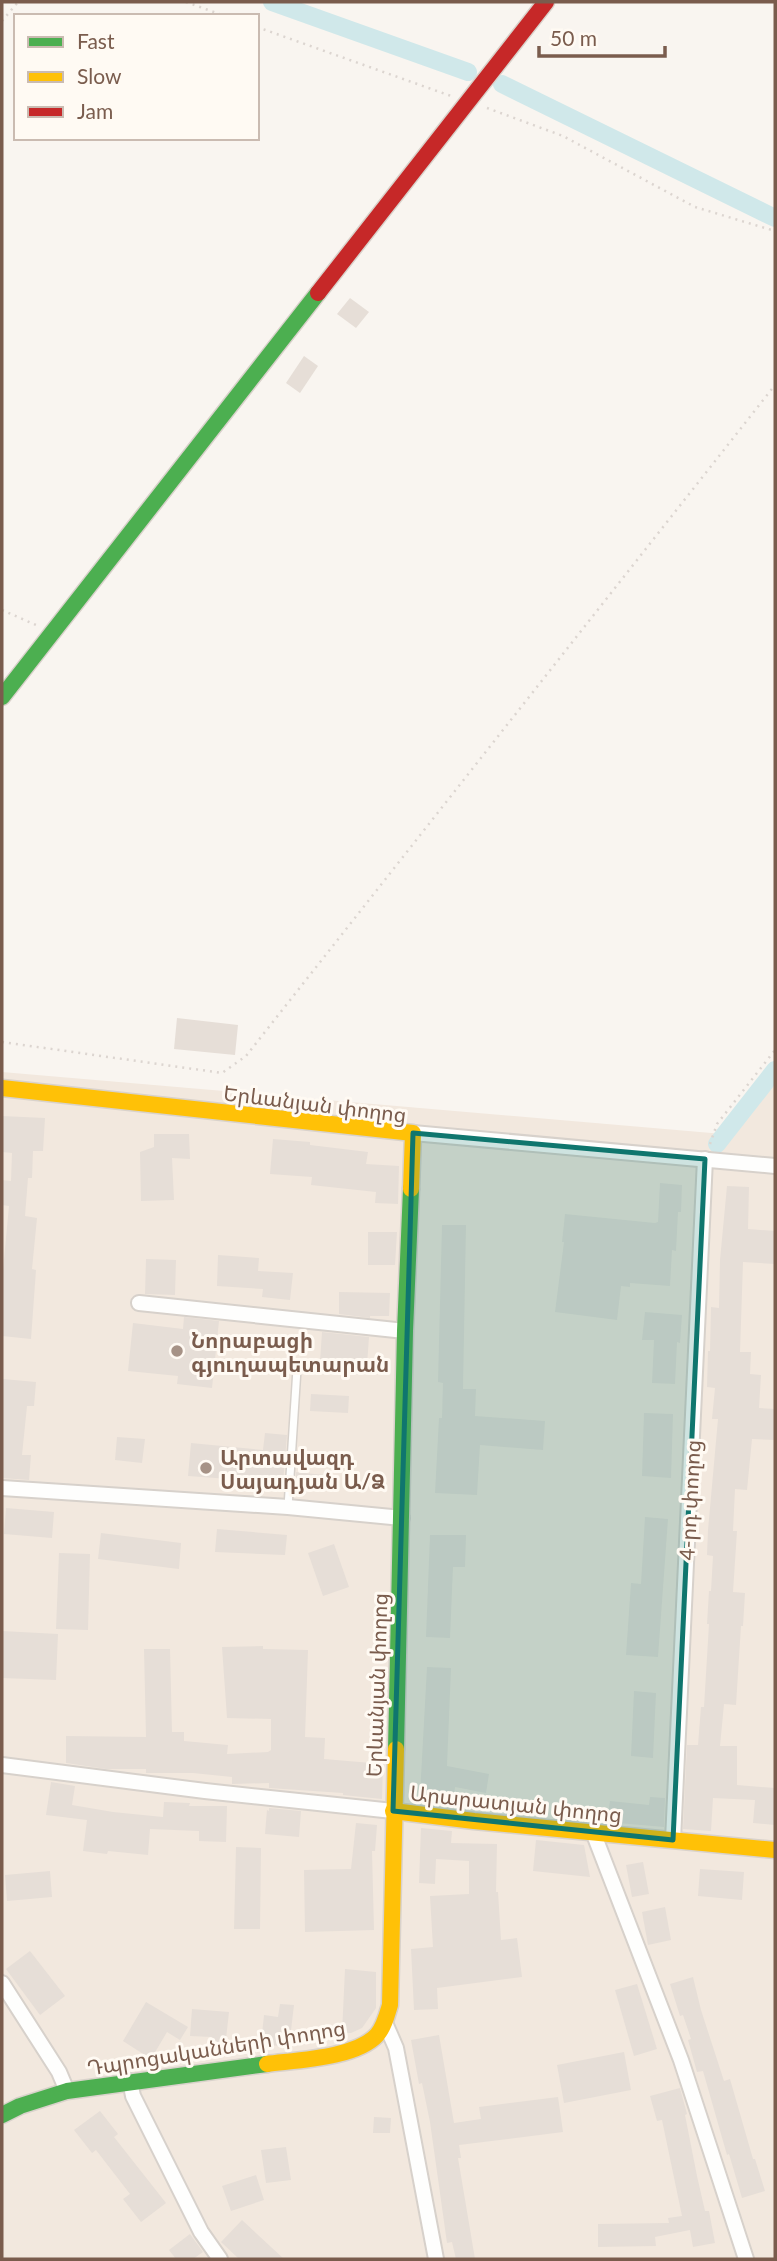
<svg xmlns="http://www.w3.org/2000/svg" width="777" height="2261" viewBox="0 0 777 2261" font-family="Lato,'Noto Sans Armenian',sans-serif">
<rect width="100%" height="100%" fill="#f9f5f0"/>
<polygon fill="#f2e8de" points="775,1071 775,2259 2,2259 2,1072 723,1134"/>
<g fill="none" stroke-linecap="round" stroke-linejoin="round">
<g stroke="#d0e8ea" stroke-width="18">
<polyline points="272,2 468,72"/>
<polyline points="502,84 775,218"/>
<polyline points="717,1144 775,1070"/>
</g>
</g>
<g fill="#e6ded7">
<polygon points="350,298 369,312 356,328 337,314"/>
<polygon points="304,356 318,366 300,393 286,383"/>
<polygon points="177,1018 238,1025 235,1055 174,1049"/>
<polygon points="2,1116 45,1118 43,1151 33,1151 32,1178 28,1178 25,1216 37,1218 32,1269 36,1270 31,1339 2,1336 2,1281 9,1206 2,1205 2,1180 11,1181 12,1153 2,1152"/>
<polygon points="154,1134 189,1134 190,1159 172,1158 174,1200 141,1201 140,1152 154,1147"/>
<polygon points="273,1139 310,1142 310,1145 368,1152 366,1164 399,1166 398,1204 375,1203 376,1192 311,1185 312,1177 270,1174"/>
<polygon points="660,1183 682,1185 681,1212 678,1212 676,1251 672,1250 670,1286 630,1283 630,1287 621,1286 617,1320 555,1312 564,1242 562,1242 565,1214 655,1223 658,1222"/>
<polygon points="727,1186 749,1187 748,1229 775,1231 775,1264 743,1262 740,1352 751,1352 750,1374 761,1375 759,1408 775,1409 775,1440 752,1439 747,1490 735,1489 733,1531 737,1531 733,1592 745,1593 743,1626 741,1626 736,1705 724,1704 720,1746 737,1746 737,1785 775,1788 775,1825 753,1823 755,1800 713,1798 711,1831 683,1829 687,1745 698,1745 701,1707 704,1707 709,1624 707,1624 709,1591 711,1591 713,1556 707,1555 708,1530 718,1419 712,1419 715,1388 707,1387 708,1351 710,1351 711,1307 719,1308 720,1260"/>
<polygon points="442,1225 466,1225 463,1389 476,1389 475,1416 545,1421 543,1450 480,1445 477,1495 435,1493 439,1418 442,1418 443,1383 438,1382"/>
<polygon points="368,1232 397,1232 395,1265 368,1265"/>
<polygon points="218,1255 259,1258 258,1271 293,1273 290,1300 262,1297 263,1289 217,1286"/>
<polygon points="146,1259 176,1260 175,1295 145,1294"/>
<polygon points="339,1292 390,1293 389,1316 370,1316 370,1318 339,1314"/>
<polygon points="645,1312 682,1315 680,1343 677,1342 675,1384 652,1383 654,1340 642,1340"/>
<polygon points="184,1317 219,1321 212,1388 177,1384 178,1376 128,1371 133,1323 183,1329"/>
<polygon points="322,1332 369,1337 367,1365 320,1362"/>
<polygon points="3,1379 36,1382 34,1406 27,1406 22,1455 31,1455 29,1480 2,1478"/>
<polygon points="311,1394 349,1396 348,1413 310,1411"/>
<polygon points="644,1413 673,1414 671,1478 642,1476"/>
<polygon points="265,1433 287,1435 283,1483 188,1476 191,1443 263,1450"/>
<polygon points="117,1437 145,1439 142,1463 115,1460"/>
<polygon points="296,1472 333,1476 332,1488 296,1485"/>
<polygon points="6,1508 54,1512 52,1538 4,1534"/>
<polygon points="645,1517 668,1519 658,1657 626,1655 631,1583 641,1584"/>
<polygon points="217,1529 287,1535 285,1555 215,1552"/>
<polygon points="101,1533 181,1543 179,1569 98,1559"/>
<polygon points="430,1535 466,1535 465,1567 453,1567 450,1638 426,1637"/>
<polygon points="334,1544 349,1587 323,1596 308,1553"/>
<polygon points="59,1553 90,1554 88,1630 56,1629"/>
<polygon points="2,1631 58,1634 56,1680 2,1678"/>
<polygon points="263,1646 263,1649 308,1650 305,1737 325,1738 324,1759 383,1764 382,1799 343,1795 343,1793 269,1788 269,1783 232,1784 232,1777 193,1773 146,1773 146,1769 106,1769 66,1763 66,1736 146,1737 144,1649 170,1649 172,1732 184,1732 184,1741 228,1745 227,1754 268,1752 271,1750 271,1719 227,1718 222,1647"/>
<polygon points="427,1667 451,1668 447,1766 489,1774 486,1793 455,1787 454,1797 420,1795"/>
<polygon points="634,1691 656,1693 653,1758 631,1756"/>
<polygon points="51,1782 75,1786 72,1805 113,1812 163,1817 164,1802 190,1803 189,1806 227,1806 226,1842 199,1841 199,1831 150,1829 148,1855 108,1851 107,1854 83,1851 87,1820 46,1815"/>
<polygon points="650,1797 665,1798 664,1827 607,1822 610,1801 649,1805"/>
<polygon points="269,1808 301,1811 299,1837 265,1834 267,1810 269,1811"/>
<polygon points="356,1823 377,1825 375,1851 372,1851 374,1930 305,1932 304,1870 351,1869"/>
<polygon points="421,1828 452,1831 451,1843 497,1844 496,1892 498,1892 501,1940 517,1938 522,1977 437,1988 438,2009 414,2010 411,1949 433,1947 430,1896 469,1894 469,1861 436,1859 435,1884 419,1883"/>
<polygon points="536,1840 584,1845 590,1877 533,1871"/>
<polygon points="236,1847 261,1848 260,1929 234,1929"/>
<polygon points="643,1862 649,1894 632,1897 626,1865"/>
<polygon points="700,1869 744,1872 742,1900 698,1896"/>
<polygon points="50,1871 52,1897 7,1901 5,1875"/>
<polygon points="665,1907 671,1940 648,1945 642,1912"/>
<polygon points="30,1951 65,1996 40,2015 6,1969"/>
<polygon points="345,1969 376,1972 376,2008 362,2028 351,2033 342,2033"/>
<polygon points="693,1977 701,2010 724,2081 730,2079 753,2159 755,2159 765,2191 742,2198 729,2154 727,2155 703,2071 697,2072 688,2040 691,2039 683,2015 680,2016 670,1984"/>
<polygon points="637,1984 657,2049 634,2056 615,1990"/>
<polygon points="146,2002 188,2027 180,2040 167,2032 151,2059 123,2041"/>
<polygon points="280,2004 294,2005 289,2047 261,2044 264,2015 278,2017"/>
<polygon points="192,2009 229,2012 225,2048 211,2047 212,2037 190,2036"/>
<polygon points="439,2035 454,2123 481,2119 479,2107 558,2097 563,2132 459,2145 461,2158 458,2158 475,2259 456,2259 452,2242 447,2243 430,2122 422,2083 419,2084 411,2040"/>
<polygon points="624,2052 631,2090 564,2103 557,2065"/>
<polygon points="680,2088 687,2114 685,2115 697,2176 705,2211 709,2211 715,2243 693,2247 690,2230 655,2237 656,2246 598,2247 598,2224 669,2223 668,2218 682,2216 662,2120 657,2121 650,2096"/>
<polygon points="100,2111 118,2134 114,2137 166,2203 141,2222 123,2199 130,2194 96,2150 92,2153 74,2130"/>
<polygon points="374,2117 391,2118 390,2133 373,2133"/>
<polygon points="286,2147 291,2180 266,2183 261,2150"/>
<polygon points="256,2175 264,2200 231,2211 222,2186"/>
<polygon points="242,2220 284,2259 239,2259 221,2242"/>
<polygon points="190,2234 203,2252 193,2259 176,2259 169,2250"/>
</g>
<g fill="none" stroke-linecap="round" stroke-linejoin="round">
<g stroke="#d7d1cb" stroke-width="10">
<polyline id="lane" points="288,1507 297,1369"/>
</g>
<g stroke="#d7d1cb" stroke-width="18">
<g id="street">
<polyline points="413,1133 775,1166"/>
<polyline points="139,1303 405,1331"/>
<polyline points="2,1488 288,1507 402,1518"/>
<polyline points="2,1765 205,1791 393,1811"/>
<polyline points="593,1832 681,2060 746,2259"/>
<polyline points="673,1840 705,1159"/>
<polyline points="2,1983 59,2072 67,2091"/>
<polyline points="386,2025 396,2048 436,2259"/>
<polyline points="130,2081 133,2096 201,2232 220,2259"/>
</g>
</g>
<g stroke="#d9d2cb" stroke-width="19">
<g id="fast">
<polyline points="2,697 318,293"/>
<polyline points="396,1749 405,1331 411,1189"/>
<polyline points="2,2115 20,2106 67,2091 267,2064"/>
</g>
</g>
<g stroke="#d9d2cb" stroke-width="19">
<g id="slow">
<polyline points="2,1088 413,1133 411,1189"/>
<polyline points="393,1811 474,1821 775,1850"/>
<path d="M267 2064C297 2060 356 2058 377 2035 384 2027 387 2015 390 2005L396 1749"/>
</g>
</g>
<g stroke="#d9d2cb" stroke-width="19">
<polyline id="jam" points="318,293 546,2"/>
</g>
<g stroke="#dcd5d0" stroke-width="2.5" stroke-dasharray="2 5" stroke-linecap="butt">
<polyline points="186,2 225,16"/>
<polyline points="2,21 18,2"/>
<polyline points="257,27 451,96"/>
<polyline points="487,108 563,136 695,207 775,231"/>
<polyline points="2,610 36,625"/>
<polyline points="2,1042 222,1073 246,1056 775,385"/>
<polyline points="710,1144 717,1124 775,1050"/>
</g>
<use href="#lane" stroke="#fefefd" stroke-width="7"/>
<use href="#street" stroke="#fefefd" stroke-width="14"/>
<use href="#fast" stroke="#4caf50" stroke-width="16"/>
<use href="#slow" stroke="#ffc107" stroke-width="16"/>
<use href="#jam" stroke="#c62828" stroke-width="16"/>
</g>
<path fill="#0f766e" fill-opacity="0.2" stroke="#0f766e" stroke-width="5" stroke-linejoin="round" d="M413 1133 705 1159 673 1840 393 1811Z"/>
<g fill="#a69286" stroke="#fffaf3" stroke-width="2.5">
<circle cx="177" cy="1351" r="7"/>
<circle cx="206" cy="1468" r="7"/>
</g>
<g text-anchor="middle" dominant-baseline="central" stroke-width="6" stroke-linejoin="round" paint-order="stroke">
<g font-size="21" fill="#7a5c4d" stroke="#fffaf3">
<text transform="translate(315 1103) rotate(7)">Երևանյան փողոց</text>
<text transform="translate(689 1500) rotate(-87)">4-րդ փողոց</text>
<text transform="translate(376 1685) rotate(-88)">Երևանյան փողոց</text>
<text transform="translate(516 1803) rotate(6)">Արարատյան փողոց</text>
<text transform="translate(216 2047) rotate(-9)">Դպրոցականների փողոց</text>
</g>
<g font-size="21" font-weight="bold" fill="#7a5c4d" stroke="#fffaf3" text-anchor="start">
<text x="191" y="1339">Նորաբացի<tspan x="191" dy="24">գյուղապետարան</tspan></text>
<text x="220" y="1456">Արտավազդ<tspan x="220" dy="24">Սայադյան Ա/Ձ</tspan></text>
</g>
</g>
<rect width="777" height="2261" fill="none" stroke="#7a5c4d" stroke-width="7"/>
<rect x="14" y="14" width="245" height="126" fill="#fffaf3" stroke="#cabbb1" stroke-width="2"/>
<rect x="28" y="37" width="35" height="10" fill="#4caf50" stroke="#cabbb1" stroke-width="2"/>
<text x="77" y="49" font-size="21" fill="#7a5c4d">Fast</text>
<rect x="28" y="72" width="35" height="10" fill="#ffc107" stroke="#cabbb1" stroke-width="2"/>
<text x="77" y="84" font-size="21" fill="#7a5c4d">Slow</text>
<rect x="28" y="107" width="35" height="10" fill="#c62828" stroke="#cabbb1" stroke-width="2"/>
<text x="77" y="119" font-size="21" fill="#7a5c4d">Jam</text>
<path d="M539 46v10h126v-10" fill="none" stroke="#7a5c4d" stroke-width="3.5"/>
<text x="550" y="46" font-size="21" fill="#7a5c4d" stroke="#fffaf3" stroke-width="5" paint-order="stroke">50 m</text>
</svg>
